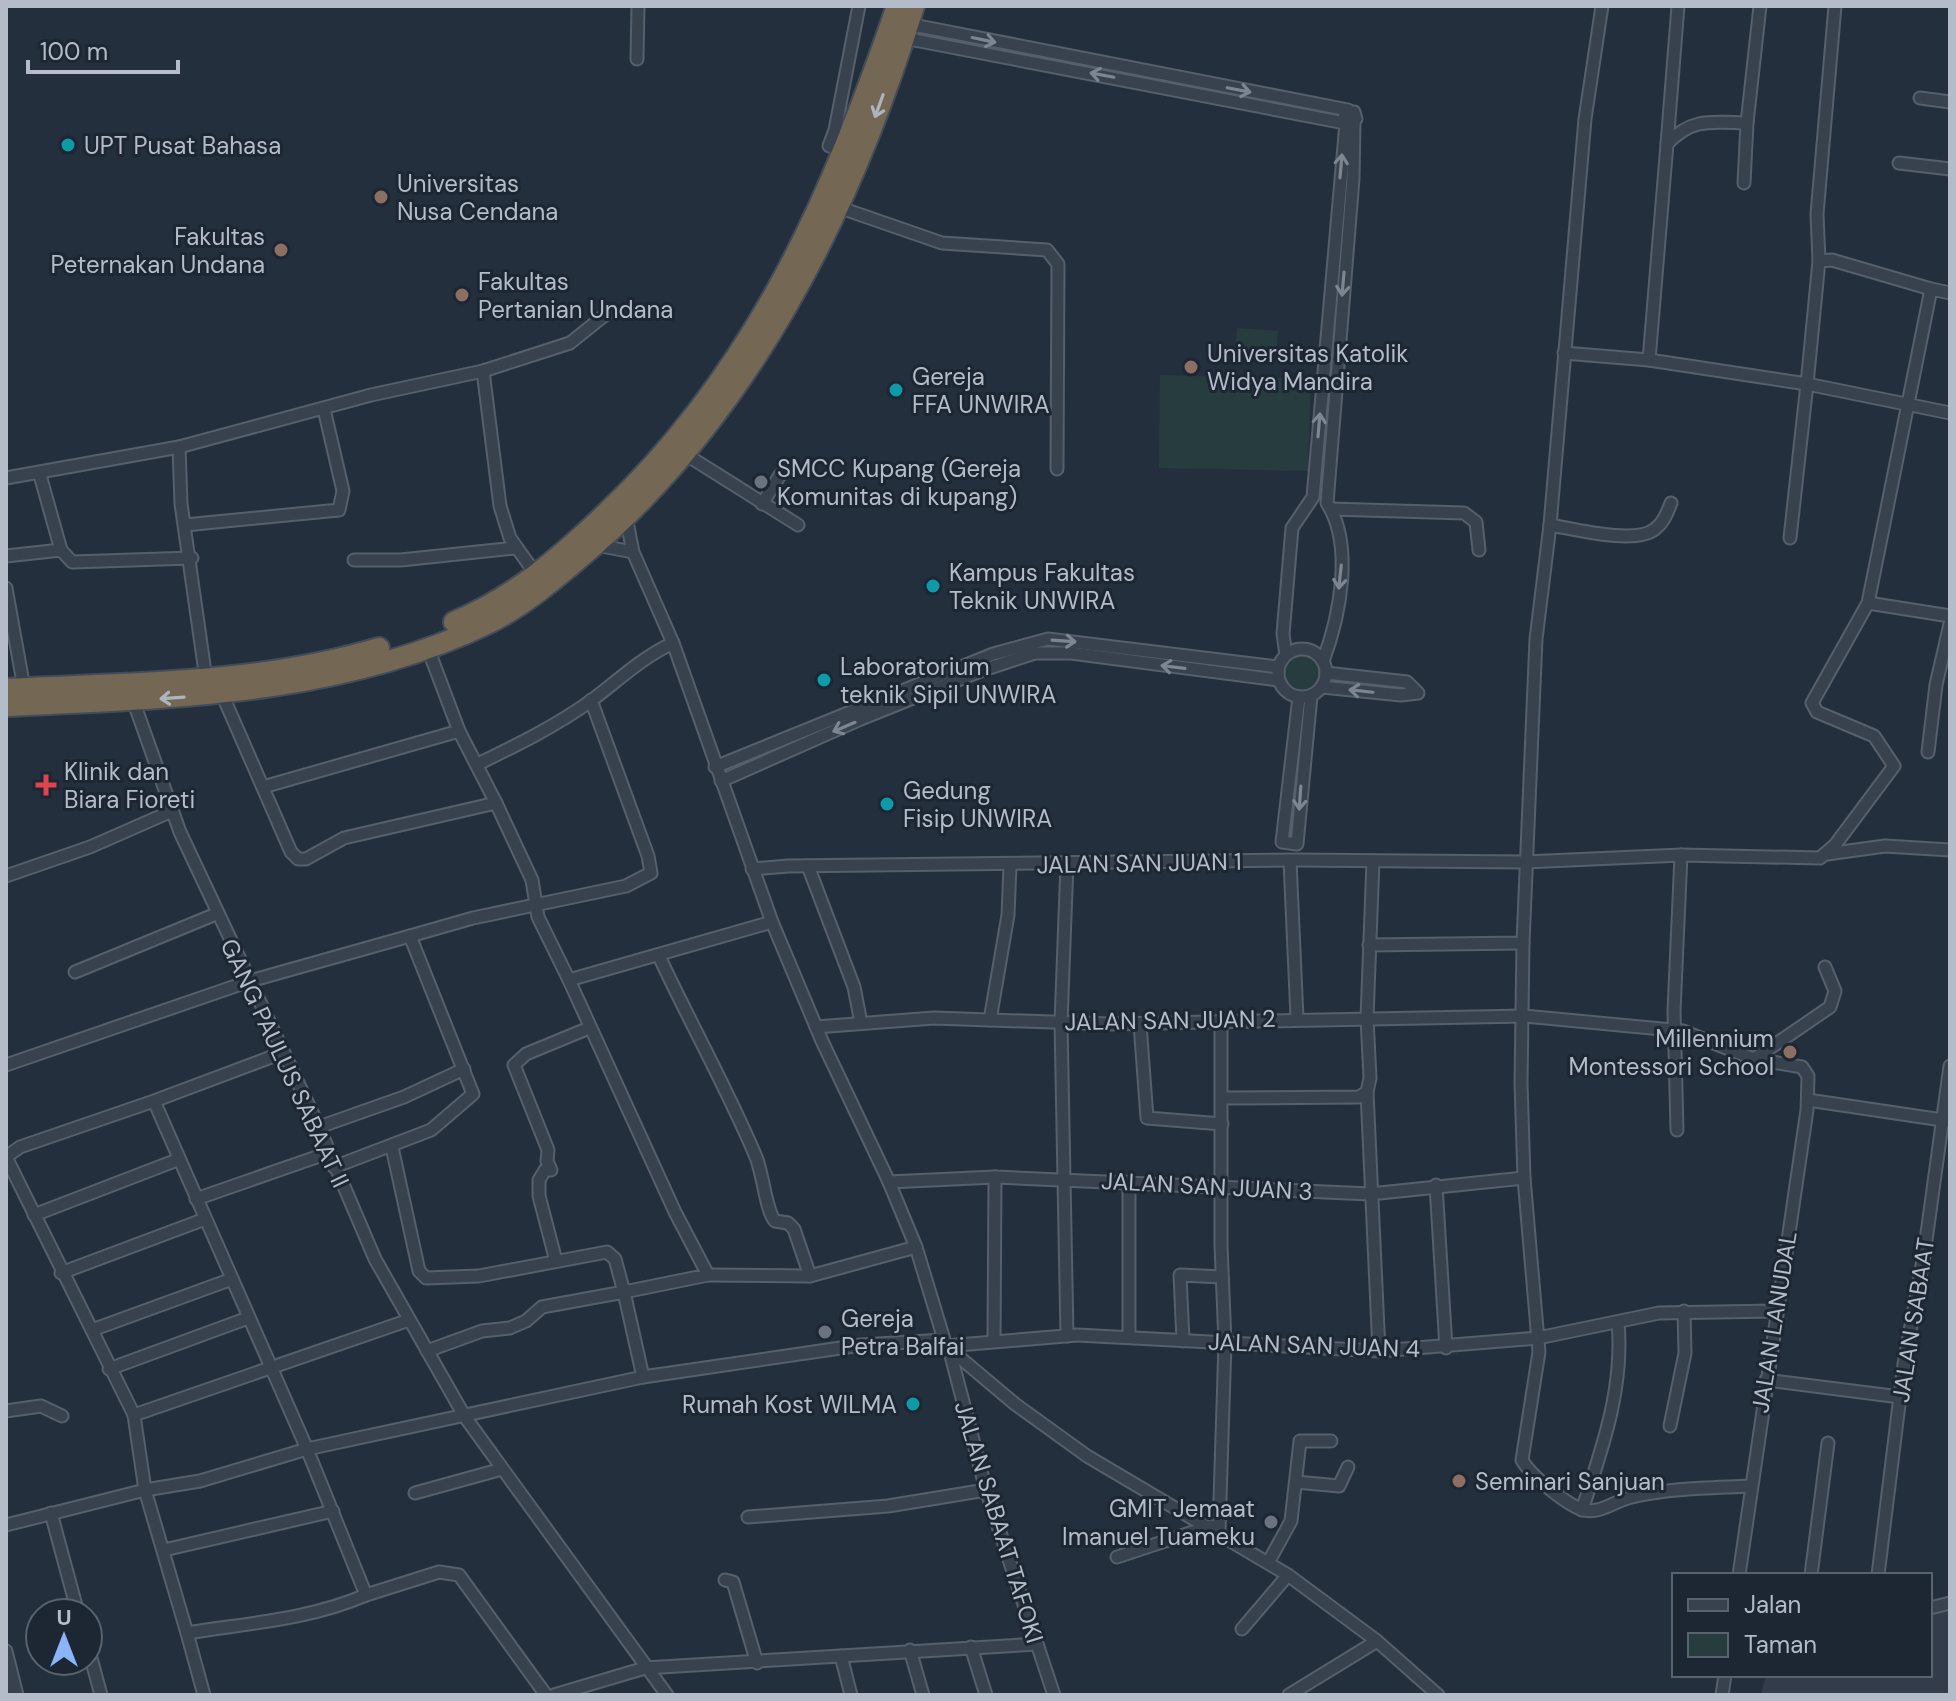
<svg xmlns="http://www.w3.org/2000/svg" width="1956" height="1701" viewBox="0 0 1956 1701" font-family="'DM Sans',sans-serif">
<rect width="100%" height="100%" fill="#242f3e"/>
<polygon fill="#323c4b" points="1950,1609 1950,1695 1761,1695 1766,1675 1930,1675 1930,1614"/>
<g fill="#263c3f">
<polygon points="1237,328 1278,331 1276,355 1235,352"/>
<polygon points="1160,375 1311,379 1308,471 1159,468"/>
<polygon points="1038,643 1274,670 1259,673 1040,649"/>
<circle cx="1302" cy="673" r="18"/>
</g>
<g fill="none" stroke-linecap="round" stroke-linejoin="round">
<g stroke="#565f6c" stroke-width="15">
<g id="street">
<polyline points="908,24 1348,110"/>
<polyline points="904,38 1350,124 1356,119 1354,112 1345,112 1344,121"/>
<polyline points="637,59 638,6"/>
<polyline points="1920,98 1950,102"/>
<polyline points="1667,144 1678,6"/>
<polyline points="845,150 829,146 835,130 859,6"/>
<polyline points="1899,163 1950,169"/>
<polyline points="1744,183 1747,123"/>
<polyline points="838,207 942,243 1047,250 1058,264 1057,469"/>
<polyline points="1819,261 1817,214 1835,6"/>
<polyline points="1564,353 1649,360 1807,384 1819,261 1832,260 1931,289"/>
<path d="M1649 360 1667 144C1692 117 1713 122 1747 123L1760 6"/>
<polyline points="483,371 500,506 510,538 537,576"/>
<polyline points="179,447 181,504 206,679"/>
<polyline points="685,454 798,525"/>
<polyline points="40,475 61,550 72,562 192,558"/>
<polyline points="6,478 179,447 371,395 483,371 570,343 610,311"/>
<polyline points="762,504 780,475"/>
<polyline points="1331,509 1464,513 1476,522 1479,550"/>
<polyline points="626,517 633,552 673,643 772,922 822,1041 889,1182 916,1247 946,1346 1015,1404 1087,1456 1288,1575"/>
<polyline points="185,525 339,510 343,491 324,409"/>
<path d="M1550 525C1574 529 1636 545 1655 529 1664 522 1667 513 1671 503"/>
<polyline points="1790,538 1807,384 1950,413"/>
<polyline points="596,545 633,552"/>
<polyline points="6,556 61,550"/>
<polyline points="354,560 401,560 515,548"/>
<polyline points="6,588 24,688"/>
<polyline points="1868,603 1950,616"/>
<circle cx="1302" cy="673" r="24"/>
<polyline points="1286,655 1283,634 1292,528 1313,497 1346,123"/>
<path d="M1323 661C1340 616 1354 545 1327 503L1353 179 1354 122"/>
<polyline points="1322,687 1401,695 1418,693 1407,682 1326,673"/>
<polyline points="222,694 291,852 298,859 306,859 344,838 496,803 459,731 427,646"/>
<polyline points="1299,697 1282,842 1297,844 1311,696"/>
<polyline points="133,700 180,832 317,1123 375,1259 465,1417 667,1695"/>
<polyline points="1928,752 1936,685 1950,624"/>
<path d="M478 764C517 745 556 726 592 700 620 679 641 658 673 643"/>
<polyline points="715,767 993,654 1048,639 1278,667"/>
<polyline points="721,781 861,719 983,670 1035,653 1071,653 1278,680"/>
<polyline points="263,787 459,731"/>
<polyline points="496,803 532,880 538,917 569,980"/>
<polyline points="1827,854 1885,846 1950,850"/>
<polyline points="1290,861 1297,1018"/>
<polyline points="808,866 854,987 861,1023"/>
<polyline points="752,869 788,866 1296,860 1525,862 1681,855 1820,858 1835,845 1894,766 1874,736 1817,712 1812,703 1868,603 1931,289 1950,293"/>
<polyline points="6,876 90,847 172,811"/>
<polyline points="410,936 473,918 626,886 651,873 648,856 591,700"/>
<path d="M1523 943 1521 1083 1524 1178 1539 1352 1522 1460C1530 1475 1568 1506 1584 1510 1601 1514 1616 1500 1632 1497 1669 1488 1712 1488 1750 1486"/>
<polyline points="1369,945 1523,943 1536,639 1550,525 1585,119 1602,6"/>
<path d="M659 956C690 1023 727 1088 756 1157 763 1174 766 1211 775 1221L788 1223 794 1229 810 1276"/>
<polyline points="75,972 216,914"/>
<polyline points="990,1020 1008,915 1010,865"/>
<polyline points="1140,1024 1147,1118 1222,1124"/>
<polyline points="816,1027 934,1018 1109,1024 1524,1016 1683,1031 1754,1059 1802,1067 1808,1076 1807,1110 1739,1575"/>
<polyline points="1754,1059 1830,1007 1835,991 1825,967"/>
<polyline points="6,1065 250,981 410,936 473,1094 431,1130 334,1167"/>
<polyline points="1367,1092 1379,1351"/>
<polyline points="1222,1098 1359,1097 1367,1092 1370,1078 1367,1018 1373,861"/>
<polyline points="1808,1100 1949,1121"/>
<polyline points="154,1101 20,1147 6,1157 134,1415 145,1490 200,1481 307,1449 154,1101 282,1053"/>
<polyline points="319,1127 404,1097 464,1069"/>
<polyline points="1677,1130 1674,1011 1681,855"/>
<polyline points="392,1147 419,1271 426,1278 479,1276 607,1252 615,1259 624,1292 708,1275 675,1212 569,980 772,922"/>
<polyline points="889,1182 995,1177 1370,1194 1524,1178"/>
<polyline points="1126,1182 1129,1188 1129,1336"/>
<polyline points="1436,1185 1446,1348"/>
<polyline points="196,1199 328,1153"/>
<polyline points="34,1215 177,1160"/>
<polyline points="556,1261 539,1196 539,1180 545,1170 551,1170 547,1161 548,1150 514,1065 526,1054 589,1028"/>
<polyline points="61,1273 205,1219"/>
<polyline points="708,1275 810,1276 916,1247"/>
<polyline points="92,1330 232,1279"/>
<polyline points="1067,1336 1061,1022 1067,864"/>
<polyline points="994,1341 995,1177"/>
<polyline points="1183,1341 1180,1275 1222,1277"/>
<polyline points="946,1346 1077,1335 1379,1351 1538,1338 1659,1313 1776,1311"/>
<polyline points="949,1348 986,1490 1054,1695"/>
<polyline points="427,1351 482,1331 510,1328 526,1321 542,1307 624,1292 643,1377"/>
<polyline points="109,1369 248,1318"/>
<polyline points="1766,1380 1900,1397"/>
<polyline points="6,1411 41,1406 62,1416"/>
<polyline points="134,1415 409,1320"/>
<polyline points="1670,1426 1685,1353 1684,1311"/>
<polyline points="1296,1482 1339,1486 1348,1467"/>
<polyline points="415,1493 502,1469"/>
<path d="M1582 1510C1602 1449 1624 1388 1618 1323"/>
<polyline points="51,1513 78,1613"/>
<polyline points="748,1517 888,1506 986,1490"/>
<path d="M6 1525 145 1490 187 1633C248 1623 308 1620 366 1595L307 1449 643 1377 861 1345 944 1340"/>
<polyline points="1219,1531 1225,1343 1221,1245 1221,1020"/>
<polyline points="164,1550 333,1511"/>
<polyline points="1117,1557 1211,1526"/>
<polyline points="1269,1561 1291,1521 1300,1441 1331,1441"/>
<polyline points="1811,1575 1828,1443"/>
<polyline points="1878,1575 1904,1364 1924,1255 1950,1066"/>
<polyline points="725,1580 733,1582 757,1663"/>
<polyline points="366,1595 439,1572 459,1575 546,1695"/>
<polyline points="1930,1608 1950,1603"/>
<polyline points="1242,1629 1288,1575 1377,1641 1438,1695"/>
<polyline points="187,1633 204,1695"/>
<polyline points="88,1647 101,1695"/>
<polyline points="971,1647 986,1695"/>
<polyline points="910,1650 923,1695"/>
<polyline points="6,1651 17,1695"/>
<polyline points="841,1656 851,1695"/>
<polyline points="6,1682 9,1695"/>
<polyline points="554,1695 645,1668 1037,1644"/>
<polyline points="1289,1695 1377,1641"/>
<polyline points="1722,1695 1725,1675"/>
</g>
</g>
<g stroke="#434c59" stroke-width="24">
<g id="highway">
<path d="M454 622C514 597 559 558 605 514 757 370 830 200 897 6"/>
<path d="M6 689C131 683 258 684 379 648"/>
<path d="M6 706C170 698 338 696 489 623 523 606 553 581 581 557 749 416 851 212 914 6"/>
</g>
</g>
<use href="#street" stroke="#38414e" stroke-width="11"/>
<use href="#highway" stroke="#746855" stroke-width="20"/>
</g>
<defs><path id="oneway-shaft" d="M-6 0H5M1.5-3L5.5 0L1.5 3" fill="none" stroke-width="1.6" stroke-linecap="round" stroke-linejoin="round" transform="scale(2)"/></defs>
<g stroke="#7c8592">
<use href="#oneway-shaft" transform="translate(984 40) rotate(12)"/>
<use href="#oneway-shaft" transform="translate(1102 75) rotate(-169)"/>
<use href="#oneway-shaft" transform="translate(1239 90) rotate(11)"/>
<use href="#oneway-shaft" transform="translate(1341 166) rotate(-85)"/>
<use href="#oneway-shaft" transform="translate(1343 284) rotate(95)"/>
<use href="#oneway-shaft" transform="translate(1319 425) rotate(-85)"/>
<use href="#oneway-shaft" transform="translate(1340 577) rotate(96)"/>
<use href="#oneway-shaft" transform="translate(1064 641) rotate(4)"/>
<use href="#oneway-shaft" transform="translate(1173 667) rotate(-173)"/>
<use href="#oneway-shaft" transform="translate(1361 691) rotate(-174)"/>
<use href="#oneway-shaft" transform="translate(844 727) rotate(157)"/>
<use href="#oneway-shaft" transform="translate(1300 798) rotate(94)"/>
</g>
<g stroke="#aeb4bd">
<use href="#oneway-shaft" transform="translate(879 106) rotate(110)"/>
<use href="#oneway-shaft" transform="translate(172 698) rotate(176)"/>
</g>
<g fill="#0f9aa8" stroke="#1d2633" stroke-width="3">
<circle cx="68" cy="145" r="8"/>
<circle cx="896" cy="390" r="8"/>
<circle cx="933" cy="586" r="8"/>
<circle cx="824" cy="680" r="8"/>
<circle cx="887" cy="804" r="8"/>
<circle cx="913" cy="1404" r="8"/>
</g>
<g fill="#8d6e63" stroke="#1d2633" stroke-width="3">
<circle cx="381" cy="197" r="8"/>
<circle cx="281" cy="250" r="8"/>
<circle cx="462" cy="295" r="8"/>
<circle cx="1191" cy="367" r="8"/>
<circle cx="1790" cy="1052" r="8"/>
<circle cx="1459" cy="1481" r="8"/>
</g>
<g fill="#6b7280" stroke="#1d2633" stroke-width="3">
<circle cx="761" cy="482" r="8"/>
<circle cx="825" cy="1332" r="8"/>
<circle cx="1271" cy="1522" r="8"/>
</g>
<path fill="#e0444e" stroke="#1d2633" stroke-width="3" d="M42 773h8v8h8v8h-8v8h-8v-8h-8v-8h8z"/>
<g text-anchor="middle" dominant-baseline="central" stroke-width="6" stroke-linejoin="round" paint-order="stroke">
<g font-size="24" fill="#b4bcc9" stroke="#1d2633" text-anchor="start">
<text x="84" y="145">UPT Pusat Bahasa</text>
<text x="397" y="183">Universitas<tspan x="397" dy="28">Nusa Cendana</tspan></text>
<text x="265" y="236" text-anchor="end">Fakultas<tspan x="265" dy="28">Peternakan Undana</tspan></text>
<text x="478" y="281">Fakultas<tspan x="478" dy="28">Pertanian Undana</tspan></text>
<text x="1207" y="353">Universitas Katolik<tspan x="1207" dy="28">Widya Mandira</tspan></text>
<text x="912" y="376">Gereja<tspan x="912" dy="28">FFA UNWIRA</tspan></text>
<text x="777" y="468">SMCC Kupang (Gereja<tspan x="777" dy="28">Komunitas di kupang)</tspan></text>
<text x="949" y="572">Kampus Fakultas<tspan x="949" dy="28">Teknik UNWIRA</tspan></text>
<text x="840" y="666">Laboratorium<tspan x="840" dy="28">teknik Sipil UNWIRA</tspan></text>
<text x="64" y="771">Klinik dan<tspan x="64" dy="28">Biara Fioreti</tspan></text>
<text x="903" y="790">Gedung<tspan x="903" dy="28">Fisip UNWIRA</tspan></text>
<text x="1774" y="1038" text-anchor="end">Millennium<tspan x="1774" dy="28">Montessori School</tspan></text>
<text x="841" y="1318">Gereja<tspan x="841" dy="28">Petra Balfai</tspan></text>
<text x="897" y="1404" text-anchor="end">Rumah Kost WILMA</text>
<text x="1475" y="1481">Seminari Sanjuan</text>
<text x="1255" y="1508" text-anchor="end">GMIT Jemaat<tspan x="1255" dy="28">Imanuel Tuameku</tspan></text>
</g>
<g font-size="24" fill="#b4bcc9" stroke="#1d2633">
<text transform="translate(1139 863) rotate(-1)">JALAN SAN JUAN 1</text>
<text transform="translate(1170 1020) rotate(-1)">JALAN SAN JUAN 2</text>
<text transform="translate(285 1063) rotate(65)">GANG PAULUS SABAAT II</text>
<text transform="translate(1207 1186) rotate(3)">JALAN SAN JUAN 3</text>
<text transform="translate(1913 1320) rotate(-81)">JALAN SABAAT</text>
<text transform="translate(1774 1322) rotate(-81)">JALAN LANUDAL</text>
<text transform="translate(1314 1345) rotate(2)">JALAN SAN JUAN 4</text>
<text transform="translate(999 1522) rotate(73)">JALAN SABAAT TAFOKI</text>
</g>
</g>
<rect width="1956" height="1701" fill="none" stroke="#b4bcc9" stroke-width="16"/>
<rect x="1672" y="1573" width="260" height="104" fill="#1d2633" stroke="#59626f" stroke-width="2"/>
<rect x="1688" y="1599" width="40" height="12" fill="#38414e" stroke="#59626f" stroke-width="2"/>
<text x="1744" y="1613" font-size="24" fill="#b4bcc9">Jalan</text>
<rect x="1688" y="1633" width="40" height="24" fill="#263c3f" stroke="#59626f" stroke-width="2"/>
<text x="1744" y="1653" font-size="24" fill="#b4bcc9">Taman</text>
<g transform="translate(64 1637)"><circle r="38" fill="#1d2633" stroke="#59626f" stroke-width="2"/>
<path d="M0-6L14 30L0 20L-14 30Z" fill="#8ab4f8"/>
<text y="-12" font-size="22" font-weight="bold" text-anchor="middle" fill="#b4bcc9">U</text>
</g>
<path d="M28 60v12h150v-12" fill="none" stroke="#b4bcc9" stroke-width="4"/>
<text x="40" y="60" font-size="24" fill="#b4bcc9" stroke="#1d2633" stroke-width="6" paint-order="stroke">100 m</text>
</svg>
